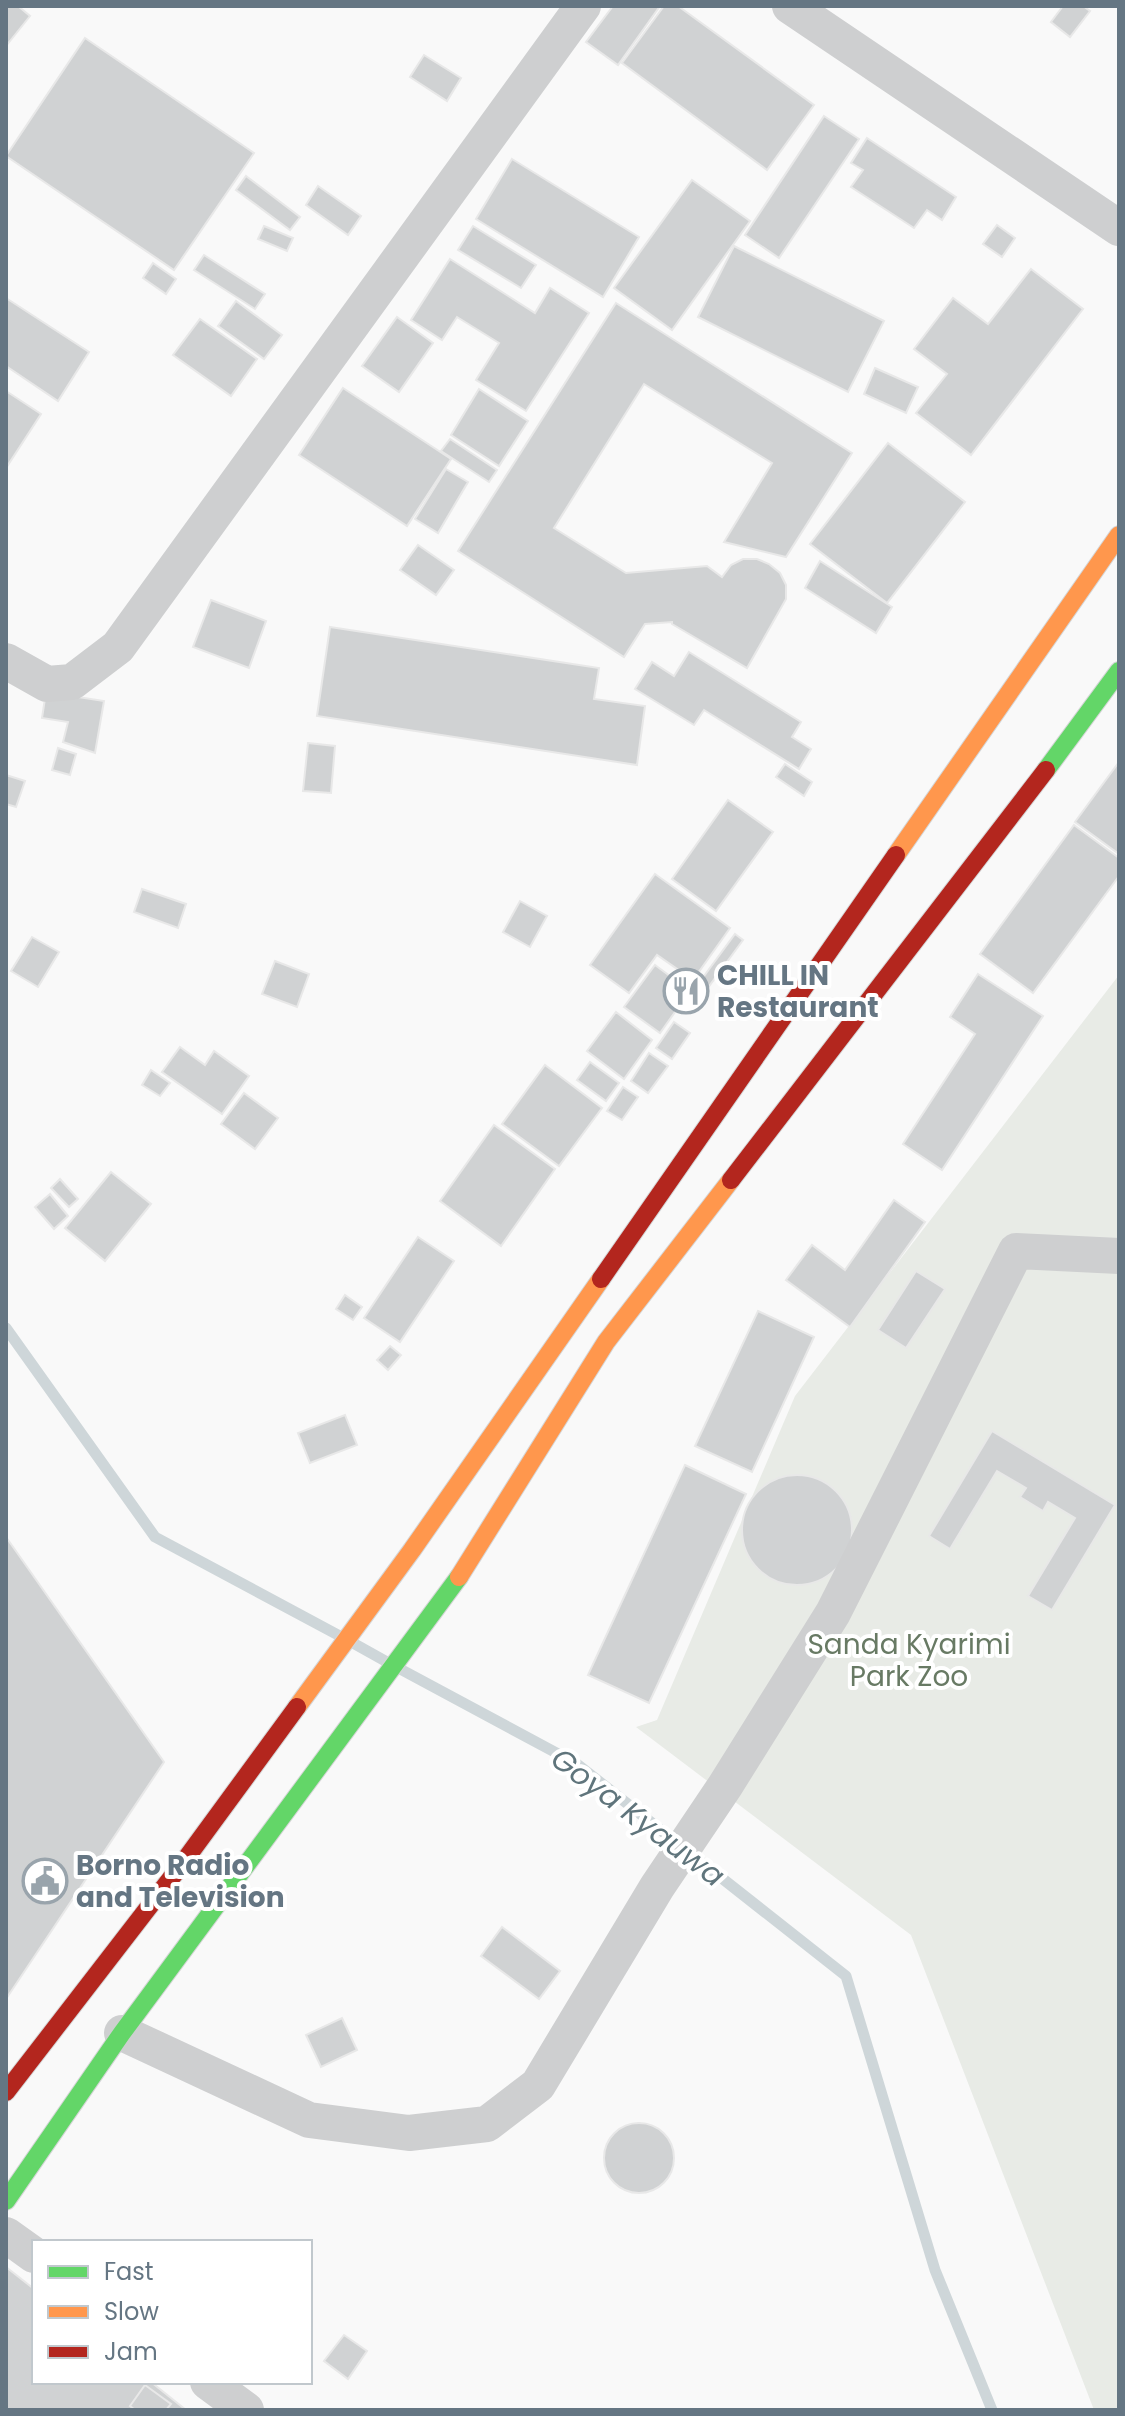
<svg xmlns="http://www.w3.org/2000/svg" width="1125" height="2416" viewBox="0 0 1125 2416" font-family="Poppins,sans-serif">
<rect width="100%" height="100%" fill="#f9f9f9"/>
<polygon fill="#e8ebe6" points="1119,975 1119,2410 1094,2410 911,1935 636,1727 657,1720 795,1396"/>
<g fill="none" stroke-linecap="round" stroke-linejoin="round">
<g stroke="#ced6d9" stroke-width="11">
<polyline points="6,1328 155,1537 338,1635"/>
<polyline points="353,1643 387,1662"/>
<polyline points="402,1670 577,1764 846,1976 935,2270 992,2410"/>
</g>
</g>
<g fill="#d0d2d3" stroke="#e8e8e8" stroke-width="2">
<polygon points="6,6 18,6 30,16 6,46"/>
<polygon points="613,6 660,6 618,65 586,42"/>
<polygon points="664,6 678,6 814,105 767,170 622,63"/>
<polygon points="1063,6 1083,6 1090,11 1070,37 1051,22"/>
<polygon points="85,38 254,153 174,270 6,156"/>
<polygon points="424,55 461,78 447,101 410,77"/>
<polygon points="824,116 859,139 779,258 745,235"/>
<polygon points="867,138 956,197 942,220 927,210 914,228 851,187 863,170 851,163"/>
<polygon points="512,159 639,237 603,297 476,219"/>
<polygon points="246,176 300,217 290,230 236,190"/>
<polygon points="692,180 750,221 672,330 614,288"/>
<polygon points="318,186 361,216 348,235 306,205"/>
<polygon points="997,225 1015,238 1002,257 983,244"/>
<polygon points="264,226 293,238 287,251 258,239"/>
<polygon points="473,226 536,265 521,288 458,250"/>
<polygon points="734,246 884,321 848,392 698,317"/>
<polygon points="204,255 265,294 255,309 194,270"/>
<polygon points="450,259 535,313 550,288 589,313 526,411 476,380 499,343 457,317 442,340 411,320"/>
<polygon points="153,263 176,279 166,294 143,278"/>
<polygon points="1031,269 1083,309 971,455 916,413 947,374 914,349 953,298 988,324"/>
<polygon points="6,298 89,352 58,401 6,366"/>
<polygon points="236,301 282,335 264,359 218,326"/>
<polygon points="616,303 852,453 786,557 724,542 772,463 644,384 554,528 626,573 707,566 722,577 731,565 743,559 757,559 769,564 780,573 786,585 786,599 747,668 672,624 672,622 645,624 624,657 458,551"/>
<polygon points="397,317 433,343 399,392 362,366"/>
<polygon points="200,319 257,359 231,396 173,355"/>
<polygon points="875,368 918,387 906,413 864,394"/>
<polygon points="343,388 451,459 407,526 299,455"/>
<polygon points="479,389 528,421 499,466 451,435"/>
<polygon points="6,391 41,414 6,468"/>
<polygon points="450,439 497,470 489,482 441,451"/>
<polygon points="888,443 965,502 887,603 810,544"/>
<polygon points="446,469 468,482 438,533 415,519"/>
<polygon points="418,545 454,570 436,595 400,570"/>
<polygon points="820,561 892,607 876,633 805,588"/>
<polygon points="211,600 266,621 249,668 193,647"/>
<polygon points="330,627 599,668 594,699 645,706 637,765 317,716"/>
<polygon points="689,652 801,722 792,737 811,749 799,769 704,710 694,725 635,689 652,662 674,676"/>
<polygon points="46,692 104,701 95,753 63,742 68,722 42,718"/>
<polygon points="308,743 335,746 331,793 303,791"/>
<polygon points="58,748 76,754 70,775 52,770"/>
<polygon points="1119,762 1119,854 1075,822"/>
<polygon points="785,764 812,782 804,796 776,777"/>
<polygon points="6,775 25,781 16,807 6,804"/>
<polygon points="728,800 773,832 716,911 672,879"/>
<polygon points="1074,825 1119,858 1119,876 1033,993 980,954"/>
<polygon points="655,874 730,928 693,980 657,955 629,993 590,965"/>
<polygon points="142,889 186,904 178,928 134,912"/>
<polygon points="520,901 547,916 530,947 503,932"/>
<polygon points="735,934 743,940 704,993 696,987"/>
<polygon points="32,937 59,952 38,987 11,971"/>
<polygon points="275,961 309,974 297,1007 262,994"/>
<polygon points="655,965 690,991 660,1033 624,1007"/>
<polygon points="978,974 1043,1016 942,1170 903,1144 975,1034 950,1017"/>
<polygon points="616,1012 652,1040 624,1079 587,1051"/>
<polygon points="674,1022 690,1033 672,1059 656,1048"/>
<polygon points="180,1047 205,1065 214,1051 249,1076 222,1114 162,1072"/>
<polygon points="649,1053 668,1066 648,1093 631,1081"/>
<polygon points="590,1062 619,1083 606,1101 577,1080"/>
<polygon points="545,1065 602,1108 559,1166 502,1124"/>
<polygon points="151,1070 170,1083 160,1096 142,1085"/>
<polygon points="623,1087 638,1097 622,1120 607,1111"/>
<polygon points="244,1093 278,1118 255,1149 221,1124"/>
<polygon points="494,1125 555,1169 501,1246 440,1201"/>
<polygon points="111,1172 151,1204 105,1261 65,1228"/>
<polygon points="60,1179 78,1199 69,1207 51,1188"/>
<polygon points="50,1194 68,1216 54,1229 35,1207"/>
<polygon points="894,1200 925,1222 850,1327 786,1280 812,1245 845,1270"/>
<polygon points="418,1237 454,1261 400,1342 364,1318"/>
<polygon points="916,1271 945,1289 906,1348 878,1330"/>
<polygon points="345,1295 362,1307 353,1320 336,1309"/>
<polygon points="758,1311 814,1337 752,1472 695,1446"/>
<polygon points="390,1346 401,1355 388,1370 377,1360"/>
<polygon points="345,1415 357,1445 310,1463 298,1433"/>
<polygon points="992,1431 1115,1505 1052,1610 1028,1596 1075,1518 1048,1502 1043,1511 1020,1497 1026,1488 997,1471 950,1549 929,1536"/>
<polygon points="685,1465 746,1494 649,1703 588,1675"/>
<circle cx="797" cy="1530" r="55"/>
<polygon points="6,1537 164,1762 6,1999"/>
<polygon points="502,1927 560,1971 539,1999 481,1956"/>
<polygon points="342,2018 357,2050 321,2067 306,2035"/>
<circle cx="639" cy="2158" r="35"/>
<polygon points="6,2267 34,2289 34,2382 151,2382 186,2410 6,2410"/>
<polygon points="344,2335 367,2351 348,2379 324,2361"/>
<polygon points="145,2385 171,2404 166,2410 135,2410 130,2406"/>
</g>
<g fill="none" stroke-linecap="round" stroke-linejoin="round">
<g stroke="#d5d6d7" stroke-width="20">
<g id="fast">
<polyline points="1046,770 1119,671"/>
<polyline points="6,2201 122,2033 459,1577"/>
</g>
</g>
<g stroke="#d5d6d7" stroke-width="20">
<g id="slow">
<polyline points="896,855 1119,535"/>
<polyline points="459,1577 606,1342 731,1180"/>
<polyline points="297,1707 412,1550 601,1279"/>
</g>
</g>
<g stroke="#d5d6d7" stroke-width="20">
<g id="jam">
<polyline points="731,1180 1046,770"/>
<polyline points="601,1279 896,855"/>
<polyline points="6,2092 182,1864 297,1707"/>
</g>
</g>
<g stroke="#cecfd0" stroke-width="36">
<polyline points="790,6 1119,228"/>
<polyline points="6,661 47,684 72,682 118,647 583,6"/>
<polyline points="122,2033 309,2120 409,2133 487,2124 538,2085 657,1887 725,1786 833,1613 1016,1251 1119,1256"/>
<polyline points="6,2235 34,2255"/>
<polyline points="208,2382 246,2410"/>
</g>
<use href="#fast" stroke="#63d668" stroke-width="18"/>
<use href="#slow" stroke="#ff974d" stroke-width="18"/>
<use href="#jam" stroke="#b3261e" stroke-width="18"/>
</g>
<defs>
<g id="restaurant-ring" transform="scale(2.3)"><circle r="9.5" fill="#fff" stroke="#99a4ac" stroke-width="1.5"/><path d="M-5-6h1v4h1v-4h1v4h1v-4h1v5L-1.5 .5V6h-2V.5L-5-1ZM5-6V6H3V1.5H1.5Q1.5-4 5-6Z" fill="#99a4ac"/></g>
<g id="civic-ring" transform="scale(2.3)"><circle r="9.5" fill="#fff" stroke="#99a4ac" stroke-width="1.5"/><path d="M-.6-6.5H3V-4.5H.6V-3L4-1V1h2V6H-6V1h2V-1L-.6-3ZM-1.2 2.5V6h2.4V2.5Z" fill="#99a4ac"/></g>
</defs>
<g fill-rule="evenodd">
<use href="#restaurant-ring" x="686" y="991"/>
<use href="#civic-ring" x="45" y="1881"/>
</g>
<g text-anchor="middle" dominant-baseline="central" stroke-width="8" stroke-linejoin="round" paint-order="stroke">
<g font-size="28" font-weight="bold" fill="#657683" stroke="#fff" text-anchor="start">
<text x="717" y="975">CHILL IN<tspan x="717" dy="32">Restaurant</tspan></text>
<text x="76" y="1865">Borno Radio<tspan x="76" dy="32">and Television</tspan></text>
</g>
<g font-size="28" fill="#687a64" stroke="#fff">
<text x="909" y="1644">Sanda Kyarimi<tspan x="909" dy="32">Park Zoo</tspan></text>
</g>
<g font-size="30" font-style="italic" fill="#60757c" stroke="#fff">
<text transform="translate(638 1817) rotate(37)">Goya Kyauwa</text>
</g>
</g>
<rect width="1125" height="2416" fill="none" stroke="#657683" stroke-width="16"/>
<rect x="32" y="2240" width="280" height="144" fill="#ffffff" stroke="#c1c8cd" stroke-width="2"/>
<rect x="48" y="2266" width="40" height="12" fill="#63d668" stroke="#c1c8cd" stroke-width="2"/>
<text x="104" y="2280" font-size="24" fill="#657683">Fast</text>
<rect x="48" y="2306" width="40" height="12" fill="#ff974d" stroke="#c1c8cd" stroke-width="2"/>
<text x="104" y="2320" font-size="24" fill="#657683">Slow</text>
<rect x="48" y="2346" width="40" height="12" fill="#b3261e" stroke="#c1c8cd" stroke-width="2"/>
<text x="104" y="2360" font-size="24" fill="#657683">Jam</text>
</svg>
